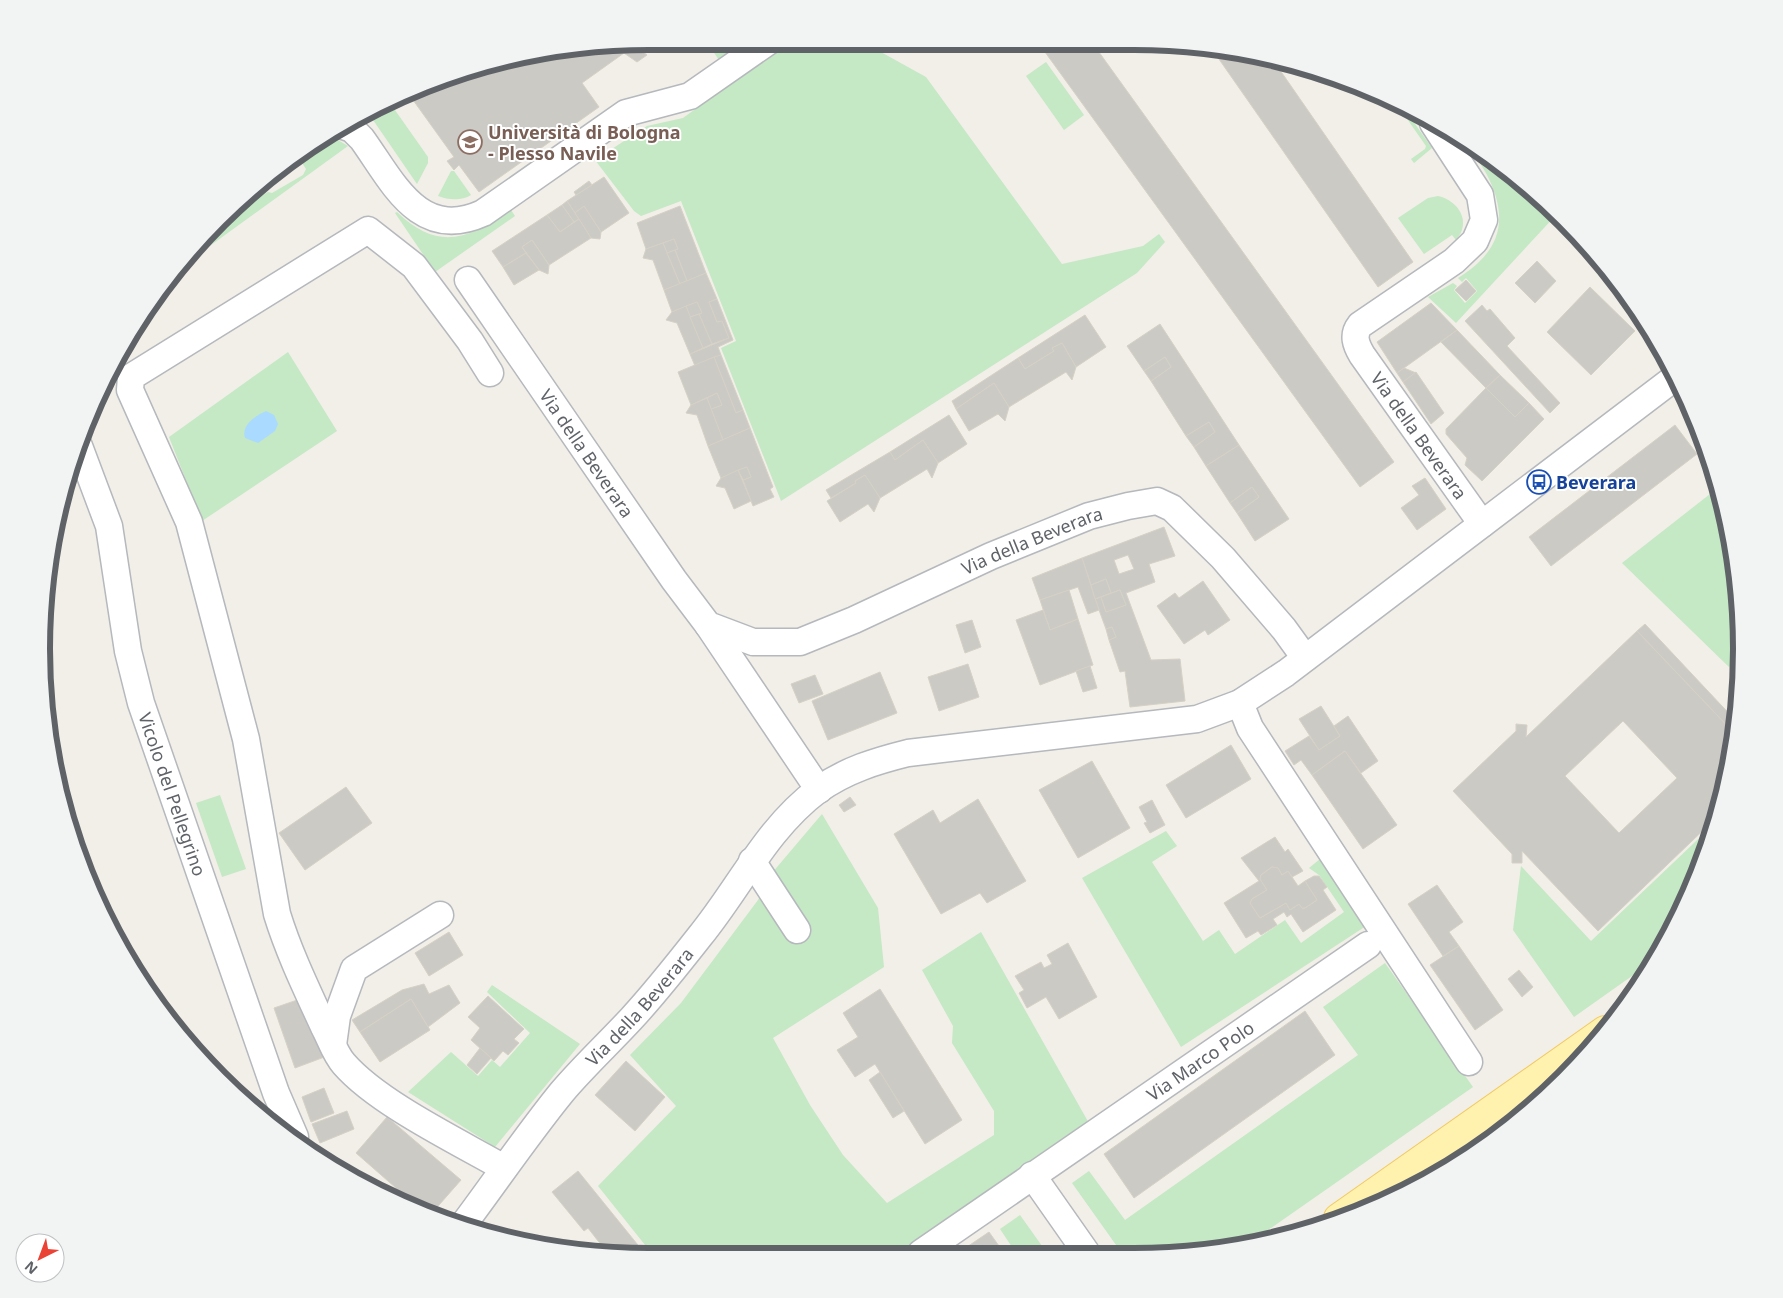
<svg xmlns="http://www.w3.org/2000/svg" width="1783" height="1298" viewBox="0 0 1783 1298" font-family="'Noto Sans',sans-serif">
<rect width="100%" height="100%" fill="#f1efe8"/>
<g fill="#c5e8c5">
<polygon points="706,41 733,41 737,47 719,60"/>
<polygon points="789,41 861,41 926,77 1062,264 1143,246 1159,234 1165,242 1137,273 781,501 721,348 736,341 681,201 641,216 634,211 595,160 647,126 683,118"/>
<polygon points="1046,62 1084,115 1064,130 1026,76"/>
<polygon points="390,103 428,157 428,163 417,184 371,117"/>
<polygon points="1396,103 1403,107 1432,148 1414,163 1411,159 1425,149 1426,146"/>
<path d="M1461 138 1535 192 1556 215 1456 323 1428 297 1453 283 1457 286 1454 290 1465 303 1477 291 1466 278 1462 282 1458 278C1498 253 1510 223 1489 179 1483 165 1470 151 1461 138Z"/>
<path d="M332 139 338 140 348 146 178 269C201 235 233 212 268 192L272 193 303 175 306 169 299 158Z"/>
<path d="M451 171H454L471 195C462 201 448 200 438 196Z"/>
<path d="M1438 196C1459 201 1472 222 1456 240L1452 235 1424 254 1398 218 1428 198Z"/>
<path d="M511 210 515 216 435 272 395 213 397 212C438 252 469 239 511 210Z"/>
<polygon points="288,352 337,431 202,521 169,437"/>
<polygon points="1719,487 1740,609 1739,657 1729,667 1622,563"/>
<polygon points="220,795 246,869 222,877 196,803"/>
<polygon points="822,814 878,908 884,967 773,1038 810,1105 843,1155 887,1203 994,1135 994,1111 952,1043 953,1026 922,970 981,932 1090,1125 904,1254 653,1255 598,1186 676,1106 630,1055 681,1003 758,900 772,873"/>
<polygon points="1714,824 1710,844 1656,959 1574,1017 1513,930 1521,866 1591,941"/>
<polygon points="1166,831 1177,846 1152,862 1203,941 1219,930 1235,954 1285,920 1301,943 1344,912 1319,875 1309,868 1320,859 1366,926 1181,1047 1082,878"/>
<polygon points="1385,963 1473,1087 1251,1242 1214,1252 1121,1252 1072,1183 1089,1171 1125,1220 1358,1055 1323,1007"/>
<polygon points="492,985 580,1044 495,1147 408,1092 451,1052 478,1076 492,1060 500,1067 530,1033 487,992"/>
<polygon points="1020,1215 1047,1253 1016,1253 1000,1229"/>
</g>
<path fill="#aadaff" d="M266 411 274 415 278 424 275 431 258 443 245 438C241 425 255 416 266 411Z"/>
<g fill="#cccac5" stroke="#d6d1c6" fill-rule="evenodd">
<polygon points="1037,41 1091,41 1394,462 1360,487"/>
<polygon points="639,43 634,46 647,55 637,62 624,53 582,83 599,107 479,192 459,165 454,170 447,161 454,157 408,93 491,62"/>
<polygon points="1214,52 1273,60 1413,262 1378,287"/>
<polygon points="604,177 629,213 601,232 584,206 575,213 567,201"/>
<polygon points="589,181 592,185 576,195 574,192"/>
<polygon points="567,201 579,219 574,222 562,205"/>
<polygon points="562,205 574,222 560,232 547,215"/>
<polygon points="584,206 601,232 600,239 591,238 575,213"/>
<polygon points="680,206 706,273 687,281 675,250 678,249 674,239 646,249 637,223"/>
<polygon points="547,215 560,232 579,219 591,238 549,265 532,240 522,247 526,253 503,267 492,251"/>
<polygon points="674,239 678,249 667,253 663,243"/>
<polygon points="532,240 549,265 548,274 539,270 522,247"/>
<polygon points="663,243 680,284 664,290 653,260 643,258 646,249"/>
<polygon points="675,250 687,281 680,284 667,253"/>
<polygon points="526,253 539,270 514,285 503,267"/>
<polygon points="1537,261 1556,281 1535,303 1515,283"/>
<polygon points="706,273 717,299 709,302 717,322 722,321 729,338 712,344 699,314 702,313 697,302 672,312 664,290"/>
<polygon points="1466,280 1476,291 1466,301 1455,290"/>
<polygon points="1590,287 1635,331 1591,375 1547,332"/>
<polygon points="717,299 733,340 718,347 721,355 695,366 690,354 729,338 722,321 717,322 709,302"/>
<polygon points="697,302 702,313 690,317 686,306"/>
<polygon points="1431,303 1457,330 1397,373 1377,342"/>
<polygon points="1482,305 1487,311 1490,309 1515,338 1507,346 1560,403 1550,413 1465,321"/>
<polygon points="686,306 703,348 690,354 677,323 666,320 672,312"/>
<polygon points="699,314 712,344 703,348 690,317"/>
<polygon points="1085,315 1106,347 1076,367 1062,343 1052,348 1054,351 1025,369 1018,358"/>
<polygon points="1160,324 1239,445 1206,466 1194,447 1215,432 1209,422 1186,436 1151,381 1171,367 1165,357 1144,371 1127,346"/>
<polygon points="1457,330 1500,375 1486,388 1441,342"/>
<polygon points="1062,343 1076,367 1072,380 1066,372 1009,407 994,383 956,409 952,401 1018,358 1025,369 1054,351 1052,348"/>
<polygon points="721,355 743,410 736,413 714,357"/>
<polygon points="714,357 736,413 743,410 750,428 723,440 711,409 722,405 717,393 691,405 678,372"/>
<polygon points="1165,357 1171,367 1151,381 1144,371"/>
<polygon points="1404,368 1416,373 1403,382 1397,373"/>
<polygon points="1416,372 1444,413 1431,424 1403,382"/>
<polygon points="1500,375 1529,403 1515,417 1486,388"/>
<polygon points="994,383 1009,407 1005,421 998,414 969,431 956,409"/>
<polygon points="1486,388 1515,417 1529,403 1544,419 1482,481 1465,465 1467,458 1446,434 1446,429"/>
<polygon points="717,393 722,405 711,409 707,398"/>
<polygon points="707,398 723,440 708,446 697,415 686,413 691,405"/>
<polygon points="949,415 967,444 938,463 923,440 895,460 890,452"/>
<polygon points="1209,422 1215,432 1194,447 1186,436"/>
<polygon points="1675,425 1697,454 1551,566 1529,537"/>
<polygon points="750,428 773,487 770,489 774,497 753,506 743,480 751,477 747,467 721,478 708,446"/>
<polygon points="923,440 938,463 932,478 927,469 880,498 865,475 855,481 856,483 831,498 826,490 890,452 895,460"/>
<polygon points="1239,445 1289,519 1255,541 1237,513 1259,497 1252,487 1230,503 1206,466"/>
<polygon points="747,467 751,477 743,480 738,470"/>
<polygon points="738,470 751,501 734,509 725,488 716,486 721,478"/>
<polygon points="865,475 880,498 874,512 868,504 840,522 827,501 856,483 855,481"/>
<polygon points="1425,478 1446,509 1417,530 1401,508 1419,495 1412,486"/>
<polygon points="1252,487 1259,497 1237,513 1230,503"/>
<path d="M1164 527 1175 556 1149 564 1155 582 1126 593 1151 660 1180 659 1185 701 1130 707 1125 671 1120 672 1109 640 1116 637 1112 627 1106 629 1095 599 1101 597 1106 612 1126 605 1120 590 1111 593 1106 579 1091 585 1082 558ZM1128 555 1134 569 1119 574 1114 560Z"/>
<polygon points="1082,558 1099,610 1088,614 1078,587 1040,600 1032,578"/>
<polygon points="1106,579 1111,593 1095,599 1091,585"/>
<polygon points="1203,581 1230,620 1208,635 1205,630 1184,644 1157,606 1175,593 1179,598"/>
<polygon points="1069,590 1078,619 1050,630 1040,600"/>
<polygon points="1120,590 1126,605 1106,612 1101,597"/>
<polygon points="1043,610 1050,630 1078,619 1093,665 1040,685 1016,620"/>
<polygon points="972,620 981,647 965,653 956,625"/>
<polygon points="1645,624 1737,722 1735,734 1637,631"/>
<polygon points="1112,627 1116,637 1109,640 1106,629"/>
<path d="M1637 631 1735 734 1715 819 1598 931 1522 851V863H1512V854L1453 791 1516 731V724L1527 725 1526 737ZM1623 721 1677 778 1619 833 1565 776Z"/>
<polygon points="968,664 979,697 939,711 928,677"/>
<polygon points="1090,666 1097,688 1083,692 1076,671"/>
<polygon points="880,672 897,713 828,740 812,701"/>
<polygon points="815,675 823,694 799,703 791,684"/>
<polygon points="1321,706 1340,736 1319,750 1299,719"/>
<polygon points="1348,716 1378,761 1361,773 1345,751 1312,775 1301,760 1294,765 1285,751 1309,736 1319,750 1340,736 1334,726"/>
<polygon points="1231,745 1251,779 1186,818 1166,785"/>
<polygon points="1345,751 1397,825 1363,849 1312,775"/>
<polygon points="1092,761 1130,828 1078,858 1039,790"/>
<polygon points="346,787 372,823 305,870 279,833"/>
<polygon points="850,797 856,805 844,812 839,805"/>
<polygon points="978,799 1026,881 987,903 980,893 941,914 894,834 933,810 940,823"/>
<polygon points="1152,800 1165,825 1150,833 1144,823 1147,822 1139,807"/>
<polygon points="1275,837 1285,852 1288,849 1303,871 1292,877 1288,871 1282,875 1278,868 1272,867 1261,875 1260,879 1267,890 1252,899 1250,903 1260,918 1286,903 1290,910 1299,904 1302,908 1305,908 1317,900 1305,881 1314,876 1319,876 1327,887 1323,890 1336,910 1303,932 1291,914 1287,917 1284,912 1273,919 1277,925 1261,935 1258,931 1246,938 1224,903 1259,881 1241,858"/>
<polygon points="1272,867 1278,868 1282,875 1288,871 1298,886 1305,881 1317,900 1305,908 1302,908 1299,904 1290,910 1286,903 1260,918 1250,903 1252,899 1267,890 1260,879 1261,875"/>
<polygon points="1437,885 1463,922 1449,932 1459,946 1443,956 1408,904"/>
<polygon points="449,932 463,955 429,976 415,953"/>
<polygon points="1068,943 1097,997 1059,1019 1046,997 1027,1008 1019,993 1024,990 1015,976 1041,962 1044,968 1052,964 1047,955"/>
<polygon points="1459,946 1503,1010 1475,1030 1430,965"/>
<polygon points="1519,970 1533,987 1522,997 1508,979"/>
<polygon points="424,984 429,994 449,985 460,1003 428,1027 411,999 360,1032 352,1020 402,990"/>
<polygon points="880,989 962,1120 925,1144 875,1064 855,1077 837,1050 858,1037 843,1013"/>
<polygon points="488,996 524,1029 514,1039 519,1043 508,1055 503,1051 494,1061 471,1040 480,1028 468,1017"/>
<polygon points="306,997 327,1056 295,1068 274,1008"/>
<polygon points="411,999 430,1030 380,1062 360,1032"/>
<polygon points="1305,1011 1335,1055 1134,1198 1104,1154"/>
<polygon points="480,1048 491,1058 477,1074 467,1065"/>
<polygon points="626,1061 665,1097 635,1131 595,1095"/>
<polygon points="880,1072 904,1111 893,1118 869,1080"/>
<polygon points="324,1088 334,1113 311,1122 302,1097"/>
<polygon points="347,1111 354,1129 320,1143 312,1124"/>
<polygon points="387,1117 461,1180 432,1213 420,1209 356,1153"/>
<polygon points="578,1171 646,1255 609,1255 588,1228 584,1231 552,1192"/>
<polygon points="989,1232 1004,1253 958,1253"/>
</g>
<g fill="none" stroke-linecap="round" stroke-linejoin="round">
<g stroke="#b5b8bc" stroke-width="29">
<g id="minor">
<path id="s1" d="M1433 123 1480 195 1484 220 1475 241 1454 261 1360 325C1352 335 1356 345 1362 355L1482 524"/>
<path d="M343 126 352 129 362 139C393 182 419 242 483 213L626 113 690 96 769 41"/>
<path id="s2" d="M468 280 674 580 708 625 753 642H800L854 620 991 556 1089 516 1128 506 1157 501 1172 508 1223 558 1284 629 1305 658"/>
<path d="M490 373 470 341 414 266 368 230 131 377 130 390 189 522 246 739 277 914C289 953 307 990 324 1027 330 1038 335 1054 344 1064 378 1103 457 1141 504 1168"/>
<path id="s3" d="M79 446 109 526 128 651 141 703 276 1093 295 1137"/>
<polyline points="708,625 819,790"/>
<polyline points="1240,703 1250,728 1469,1062"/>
<polyline points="752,861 797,930"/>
<polyline points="333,1045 337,1016 354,969 440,915"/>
<polyline points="1032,1175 1086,1252"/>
<path id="s4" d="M463 1225C496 1181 527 1135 562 1092 584 1066 609 1043 632 1018 656 992 678 964 700 936 740 887 766 829 818 790 846 770 876 761 908 753L1197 719 1240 703 1286 673 1677 376"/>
<path id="s5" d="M921 1253 1368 945"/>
</g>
</g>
<g stroke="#f2c960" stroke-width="30">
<polyline id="major" points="1338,1218 1605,1030"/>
</g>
<use href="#minor" stroke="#fff" stroke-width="26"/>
<use href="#major" stroke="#fff2af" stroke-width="28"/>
</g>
<defs>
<g id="university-ring" transform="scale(1.25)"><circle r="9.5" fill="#fff" stroke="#8d6e63" stroke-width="1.5"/><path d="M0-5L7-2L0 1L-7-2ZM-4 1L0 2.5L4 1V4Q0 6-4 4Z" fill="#8d6e63"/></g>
<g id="bus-ring" transform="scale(1.25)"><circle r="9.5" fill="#fff" stroke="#1a4fb4" stroke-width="1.5"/><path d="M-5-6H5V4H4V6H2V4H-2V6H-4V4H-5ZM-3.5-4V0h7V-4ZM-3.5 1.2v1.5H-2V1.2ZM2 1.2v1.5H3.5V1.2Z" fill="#1a4fb4"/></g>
</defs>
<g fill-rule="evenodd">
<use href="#university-ring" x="470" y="142"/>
<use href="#bus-ring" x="1539" y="482"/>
</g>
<g text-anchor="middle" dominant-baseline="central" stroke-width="4" stroke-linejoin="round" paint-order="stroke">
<g font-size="18" font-weight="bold" fill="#785e54" stroke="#fff" text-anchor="start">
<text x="488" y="132">Università di Bologna<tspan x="488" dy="21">- Plesso Navile</tspan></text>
</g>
<g font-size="18" fill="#5f6368" stroke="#fff">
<text stroke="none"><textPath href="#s1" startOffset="408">Via della Beverara</textPath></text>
<text stroke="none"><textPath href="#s2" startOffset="210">Via della Beverara</textPath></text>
<text stroke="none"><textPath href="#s2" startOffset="769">Via della Beverara</textPath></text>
<text stroke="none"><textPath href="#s3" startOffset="362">Vicolo del Pellegrino</textPath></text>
<text stroke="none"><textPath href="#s4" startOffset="281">Via della Beverara</textPath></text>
<text stroke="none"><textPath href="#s5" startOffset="339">Via Marco Polo</textPath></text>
</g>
<g font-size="18" font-weight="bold" fill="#164399" stroke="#fff" text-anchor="start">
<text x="1556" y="482">Beverara</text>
</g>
</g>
<path d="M0 0H1783V1298H0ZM649 50H1134A599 599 0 0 1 1733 649V649A599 599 0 0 1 1134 1248H649A599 599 0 0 1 50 649V649A599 599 0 0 1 649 50Z" fill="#f2f3f3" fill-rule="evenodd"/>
<path fill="none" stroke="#5f6368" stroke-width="6" d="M649 50H1134A599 599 0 0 1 1733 649V649A599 599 0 0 1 1134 1248H649A599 599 0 0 1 50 649V649A599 599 0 0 1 649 50Z"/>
<g transform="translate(40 1258) rotate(222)"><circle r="24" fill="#ffffff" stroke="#bfc1c3"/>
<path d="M0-4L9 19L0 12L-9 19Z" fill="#ea4335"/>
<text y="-8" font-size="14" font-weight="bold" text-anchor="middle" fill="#5f6368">N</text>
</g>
</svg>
